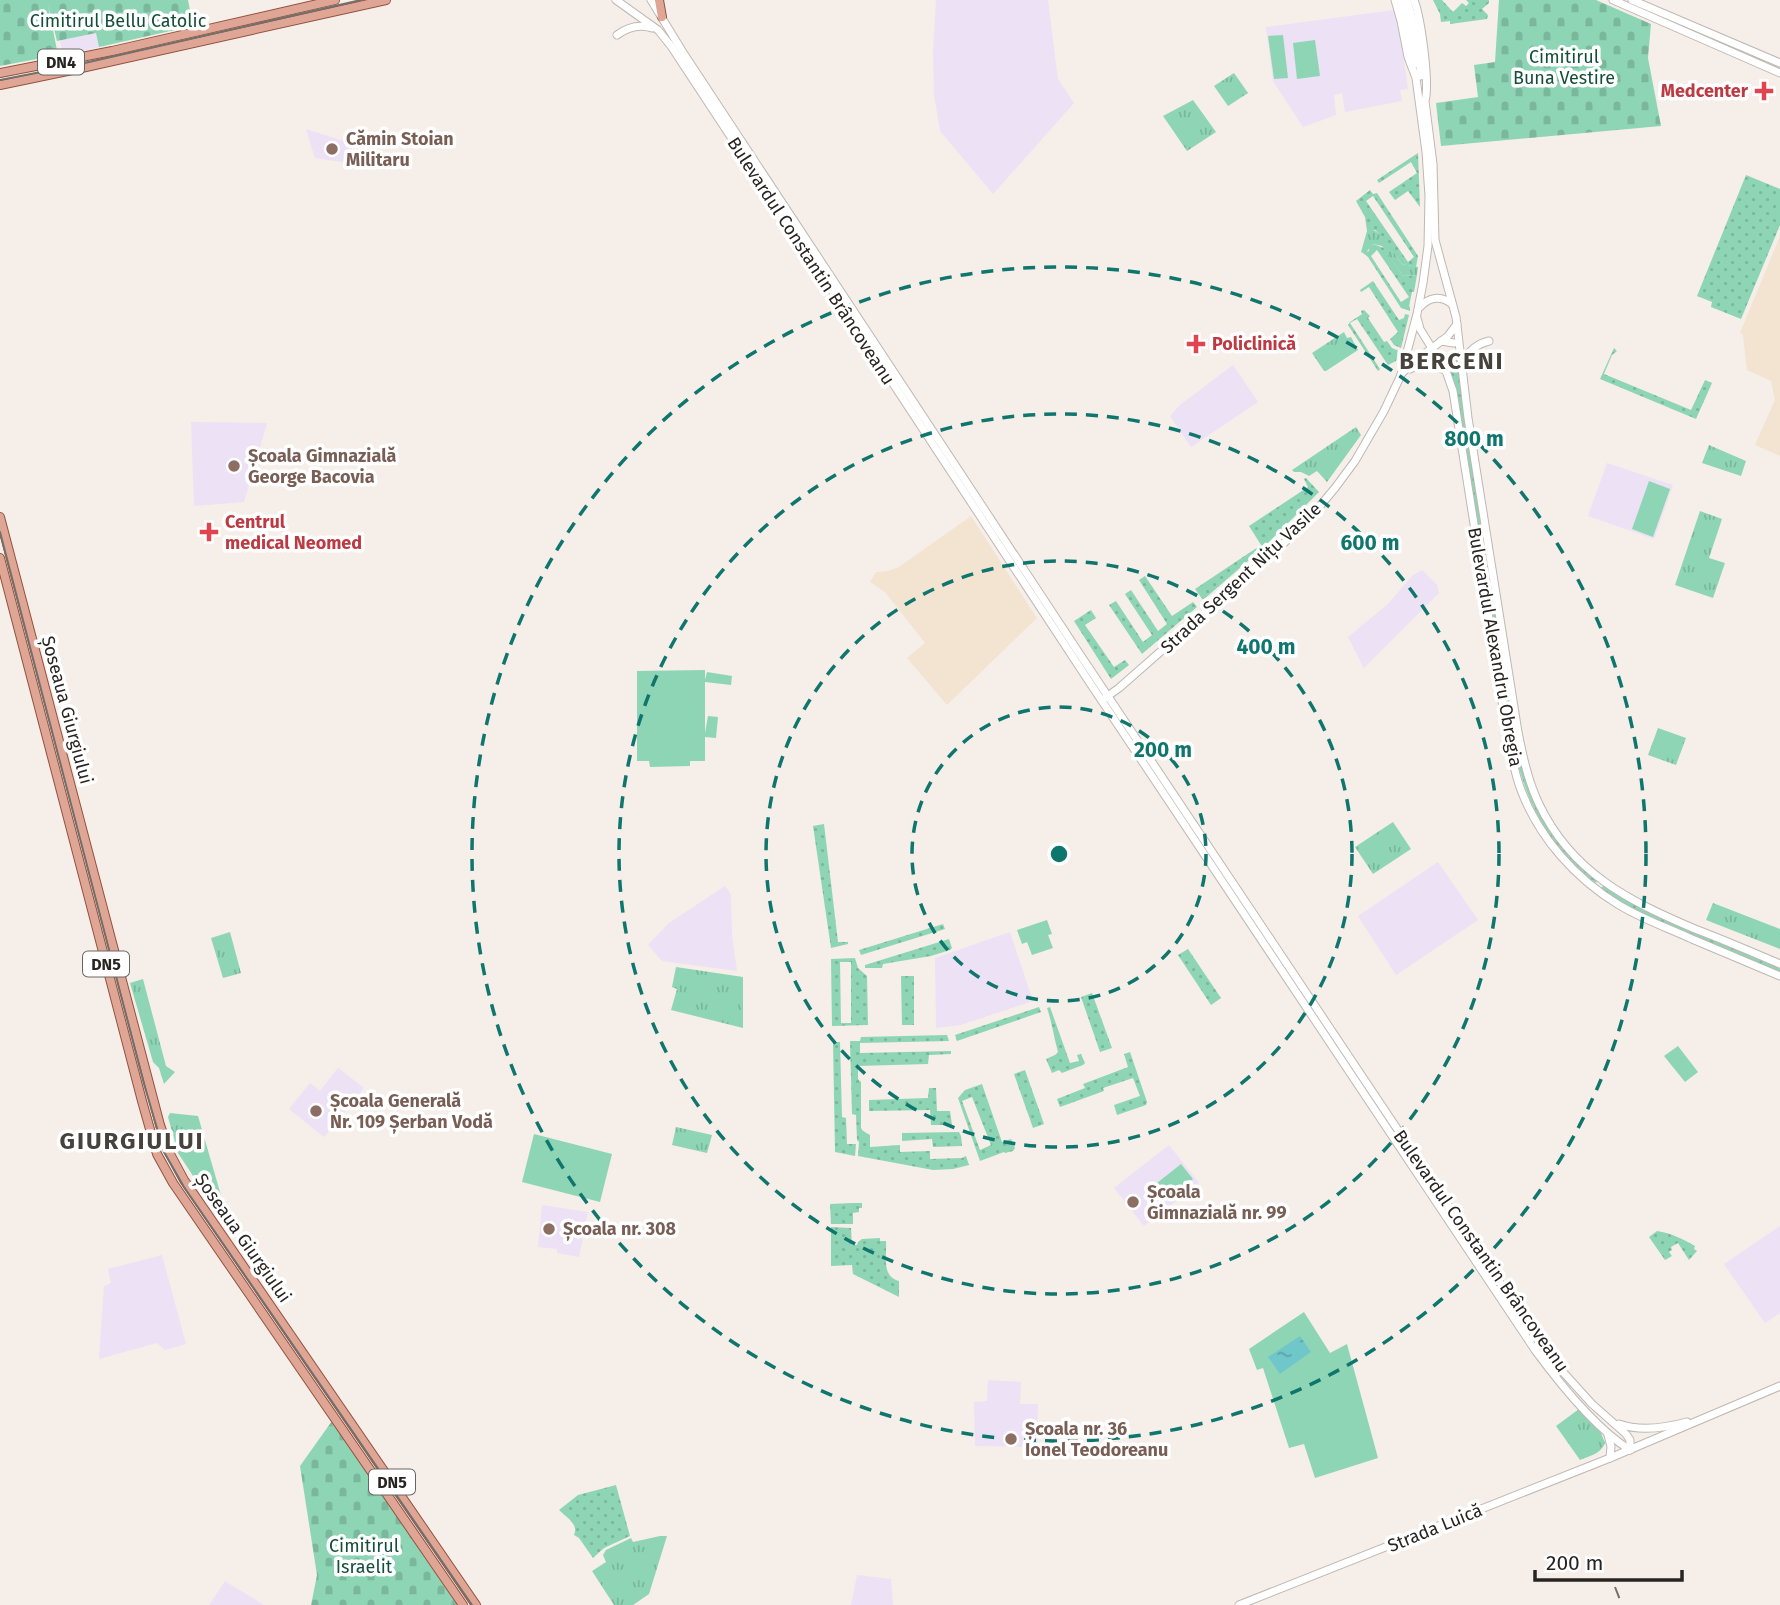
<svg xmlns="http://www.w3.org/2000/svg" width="1780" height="1605" viewBox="0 0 1780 1605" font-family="'Fira Sans',sans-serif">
<defs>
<pattern id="grass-dots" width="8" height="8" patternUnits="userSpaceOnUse" patternTransform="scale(1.75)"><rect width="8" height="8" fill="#8ed5b6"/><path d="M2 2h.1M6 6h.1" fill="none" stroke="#7ab79c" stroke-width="1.8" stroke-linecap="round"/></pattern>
<pattern id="cemetery-stones" width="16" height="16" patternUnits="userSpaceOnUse" patternTransform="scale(1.75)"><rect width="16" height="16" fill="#8ed5b6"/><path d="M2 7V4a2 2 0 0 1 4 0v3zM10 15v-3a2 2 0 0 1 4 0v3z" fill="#7ab79c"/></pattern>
<pattern id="park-tufts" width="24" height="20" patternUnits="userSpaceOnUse" patternTransform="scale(1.75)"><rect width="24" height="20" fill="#8ed5b6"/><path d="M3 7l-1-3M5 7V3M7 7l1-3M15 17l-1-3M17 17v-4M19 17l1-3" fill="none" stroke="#7ab79c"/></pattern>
<pattern id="water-ripples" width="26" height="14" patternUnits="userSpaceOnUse" patternTransform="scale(1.75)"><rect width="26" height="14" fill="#70c7ca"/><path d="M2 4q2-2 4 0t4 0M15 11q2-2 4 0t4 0" fill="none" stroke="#5ca1a4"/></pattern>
</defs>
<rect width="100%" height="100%" fill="#f6eee9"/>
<g fill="#ede1f5">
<polygon points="936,0 1048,0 1058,79 1074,103 993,194 940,131 934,95 933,52"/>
<polygon points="1394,10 1400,33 1408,89 1400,90 1402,101 1345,112 1342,93 1334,95 1336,115 1303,127 1273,81 1266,27"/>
<polygon points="96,33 99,47 63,55 60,40"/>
<polygon points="306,129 340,140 355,139 348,163 315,158"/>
<polygon points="1233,365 1258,402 1191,447 1170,416 1180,405"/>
<polygon points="191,422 267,423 244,502 194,506"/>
<polygon points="1607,463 1673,485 1654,539 1588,516"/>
<polygon points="1422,570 1437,585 1439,593 1364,668 1348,637 1388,604 1413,575"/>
<polygon points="1438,862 1478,920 1396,975 1358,916"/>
<polygon points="725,886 731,895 732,936 737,971 662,961 648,945 669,923"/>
<polygon points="1010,932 1033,1001 961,1025 936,1028 935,958"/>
<polygon points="338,1068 364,1088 324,1137 289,1109 310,1083 320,1091"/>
<polygon points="1169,1145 1199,1183 1144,1226 1114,1188"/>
<polygon points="542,1205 588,1212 579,1257 557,1253 557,1249 538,1247"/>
<polygon points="1780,1226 1780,1313 1765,1323 1724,1264"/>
<polygon points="162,1255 186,1344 165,1350 157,1343 99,1359 104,1286 111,1283 108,1269"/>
<polygon points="988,1380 1021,1382 1020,1404 1038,1404 1037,1447 975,1446 974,1402 987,1401"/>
<polygon points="857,1575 891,1579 893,1605 851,1605"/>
<polygon points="225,1581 264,1605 209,1605"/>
</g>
<g fill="#f2e4d1">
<polygon points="1780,236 1780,456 1755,445 1775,400 1771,381 1747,370 1743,334 1740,333"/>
<polygon points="971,516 1037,618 947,705 907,658 925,643 885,592 870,582 876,572 888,571 899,567"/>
</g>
<g fill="url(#grass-dots)" fill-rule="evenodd">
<polygon points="1433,0 1442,0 1453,12 1462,3 1466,6 1469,3 1466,0 1489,0 1489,3 1482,9 1488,15 1487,19 1450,24 1450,21 1441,22 1440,14"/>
<polygon points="1418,153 1420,207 1408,191 1395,200 1389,192 1417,173 1411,162 1379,183 1377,180"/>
<polygon points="1746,175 1780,189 1780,225 1741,319 1711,307 1712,302 1697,296"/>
<path d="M1370 190 1373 194 1377 193 1418 256 1416 267 1402 264 1379 234 1375 230 1367 231 1365 217 1356 201ZM1373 196 1414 257 1408 262 1366 201Z"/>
<path d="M1373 244 1384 248 1403 276 1417 275 1414 292H1412L1409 306 1410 307V311L1401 308 1368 257 1363 253 1369 251 1370 247ZM1377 250 1409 297 1401 302 1371 256Z"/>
<polygon points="1373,281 1399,320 1404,318 1405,314 1409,315 1401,348 1394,345 1390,339 1398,332 1369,287 1361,292 1360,290"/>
<polygon points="1364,310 1370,316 1368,318 1384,342 1387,341 1392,348 1399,351 1396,361 1388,365 1357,319 1350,323 1380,369 1378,371 1348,325 1350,322 1362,314 1361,311"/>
<polygon points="1614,348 1617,351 1612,355 1604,374 1691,410 1705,380 1712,383 1696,419 1600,379"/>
<polygon points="1456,351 1462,397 1491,581 1487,584 1456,389 1451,374 1442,355"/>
<polygon points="1306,478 1319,492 1263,548 1203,600 1195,589 1261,545 1249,526 1308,487 1304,479"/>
<polygon points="1145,576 1172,616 1193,602 1197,607 1142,654 1109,605 1116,601 1143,642 1152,635 1125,594 1131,590 1158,631 1167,624 1139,580"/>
<path d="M1493 602 1495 604 1515 735 1523 769 1535 802 1597 880 1596 883C1583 876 1571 862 1561 850 1523 805 1513 751 1504 695 1500 665 1495 634 1490 604Z"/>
<polygon points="1091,610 1096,618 1085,625 1114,667 1125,660 1129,665 1111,679 1074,621"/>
<polygon points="824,824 838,942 848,942 848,944 831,948 813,826"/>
<polygon points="1604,885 1624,899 1651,913 1780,967 1780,972 1649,917 1622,903 1601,888"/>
<polygon points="943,924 945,929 861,955 859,950"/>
<polygon points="949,939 952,948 950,950 931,956 883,964 882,968 865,968 865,965"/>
<polygon points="1188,949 1221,998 1211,1005 1178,955"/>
<path d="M855 958 858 968 867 976 868 1025 832 1026 831 959ZM840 962H851V1023H841Z"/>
<polygon points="901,976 914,976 914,1025 902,1025"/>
<polygon points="1092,993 1112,1048 1100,1052 1081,997"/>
<polygon points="1039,1007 1041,1012 957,1041 955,1035"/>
<path d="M1050 1007 1070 1063 1079 1061 1077 1055 1081 1054 1085 1063 1083 1065 1062 1073 1059 1070 1052 1073 1046 1059 1055 1055 1058 1052C1054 1037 1052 1023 1047 1008Z"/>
<polygon points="947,1035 949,1041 860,1043 860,1053 951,1051 951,1054 929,1055 928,1064 858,1066 858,1079 861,1082 861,1128 863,1131 870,1135 870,1147 900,1145 900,1152 930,1151 930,1159 962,1158 966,1156 969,1165 953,1169 933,1170 858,1156 859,1142 857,1140 856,1115 852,1114 850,1041 860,1041 861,1037"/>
<polygon points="833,1042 840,1042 842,1117 846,1118 847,1144 856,1144 855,1156 835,1152"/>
<polygon points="1130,1052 1147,1102 1146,1105 1117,1115 1114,1105 1140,1096 1133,1078 1103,1088 1104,1091 1060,1107 1057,1099 1085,1088 1083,1084 1128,1067 1124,1054"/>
<polygon points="1025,1070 1044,1124 1033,1128 1014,1074"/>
<path d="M982 1084 1002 1142 1011 1139 1015 1148 1013 1151 1005 1153 1004 1152 980 1161 958 1098 965 1090ZM972 1097 991 1145 980 1150 962 1101Z"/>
<polygon points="929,1088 936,1088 937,1111 950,1111 952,1125 931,1125 930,1110 869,1111 869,1100 928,1098"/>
<polygon points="959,1132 961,1136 962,1146 933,1147 932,1139 902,1141 902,1133"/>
<polygon points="852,1203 862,1203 862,1208 859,1208 859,1212 853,1213 853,1224 831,1224 830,1204"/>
<path d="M831 1227 851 1228 852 1245H857L858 1242 862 1239 880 1238V1241H886C887 1257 881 1276 899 1281V1297L853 1274 852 1265 831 1266Z"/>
<path d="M1657 1231C1671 1233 1683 1239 1695 1246L1694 1249 1697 1251 1689 1260 1678 1243 1671 1247 1672 1250 1669 1252 1672 1256 1665 1260 1649 1237Z"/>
<path d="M616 1485 630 1536 604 1548 593 1558 579 1538 574 1535C579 1524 566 1517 559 1510L578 1495Z"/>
</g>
<g fill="url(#cemetery-stones)">
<polygon points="0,0 188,0 193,26 99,47 96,33 57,41 48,5 58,55 0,66"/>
<polygon points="1499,0 1596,0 1651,24 1648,58 1661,126 1441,146 1436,103 1478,97 1474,65 1495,62"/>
<polygon points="332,1421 457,1605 311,1605 317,1575 300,1466"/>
</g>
<g fill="url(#park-tufts)">
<polygon points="1234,73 1248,93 1228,106 1214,86"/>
<polygon points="1193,100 1216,132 1187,151 1163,116"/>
<path d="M1371 229C1386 235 1392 252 1402 264L1418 267 1417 275 1403 276 1382 246 1373 244 1365 254 1361 252 1367 231Z"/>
<polygon points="1344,332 1347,338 1351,337 1358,350 1326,371 1324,371 1312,353"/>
<polygon points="1356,427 1361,435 1327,482 1317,471 1309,476 1301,472 1294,472 1292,470"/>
<polygon points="1709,445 1746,461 1741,476 1702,463"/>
<polygon points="1700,511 1722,519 1709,558 1725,563 1713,598 1675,585"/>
<polygon points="1658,728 1686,738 1676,765 1648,755"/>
<polygon points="1393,822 1411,849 1373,874 1355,847"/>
<polygon points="1713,903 1780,929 1780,949 1706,920"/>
<polygon points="230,932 241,973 223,978 211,938"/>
<polygon points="676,967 743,977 743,1028 671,1010 677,989 672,987"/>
<polygon points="143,979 166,1066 175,1072 164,1084 159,1068 153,1062 130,983"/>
<polygon points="170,1113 198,1116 229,1223 226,1226 178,1153 168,1117"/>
<polygon points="676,1127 712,1135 707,1153 672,1145"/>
<path d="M1579 1409 1601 1433 1605 1443C1601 1454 1589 1456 1580 1460L1556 1426Z"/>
<polygon points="660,1536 667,1536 649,1594 633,1605 614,1605 592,1571 606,1562 603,1555 606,1550 631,1538 633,1542"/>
</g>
<g fill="#8ed5b6">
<polygon points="1283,35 1288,78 1274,79 1268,36"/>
<polygon points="1315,40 1320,76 1297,79 1293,43"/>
<polygon points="1649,481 1670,489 1653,537 1632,529"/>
<polygon points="705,670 705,680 707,672 732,676 731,685 705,682 705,733 708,716 718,717 716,738 705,737 705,761 690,761 690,766 650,767 649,761 637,761 637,671"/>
<polygon points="1047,920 1052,934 1048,935 1053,948 1032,955 1027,942 1022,944 1017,930"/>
<polygon points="1678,1046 1698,1072 1685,1082 1664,1056"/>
<polygon points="534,1134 612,1154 600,1202 522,1182"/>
<polygon points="1181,1164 1193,1179 1168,1198 1157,1183"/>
<polygon points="1304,1312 1330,1353 1347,1344 1378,1458 1315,1478 1304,1444 1289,1448 1263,1368 1257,1370 1249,1349"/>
</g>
<polygon fill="url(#water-ripples)" points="1300,1336 1311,1352 1280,1374 1268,1357"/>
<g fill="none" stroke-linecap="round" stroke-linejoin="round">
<g stroke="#bfb8b2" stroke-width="9">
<g id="secondary">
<path d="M616 0 658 30 671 46 1090 683 1535 1350C1560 1384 1595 1428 1630 1450"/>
<polyline points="651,0 684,54 1079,653 1539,1341 1563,1372 1592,1404 1626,1434 1630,1440 1630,1450"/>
<polyline points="1401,0 1409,27 1414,64"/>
<polyline points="1407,0 1415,28 1421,76"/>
<path d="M1414 0C1421 18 1430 83 1425 101L1433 164 1435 240 1456 317 1468 418 1518 732C1523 757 1528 781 1539 804 1572 873 1629 901 1695 929 1724 940 1752 952 1780 964"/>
<polyline points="1613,0 1780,73"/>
<polyline points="1632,0 1780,63"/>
<path d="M617 35C628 27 639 24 652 28"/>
<path d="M1420 307C1429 297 1441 295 1452 304"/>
<path d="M1417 318 1420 329 1446 371 1453 391 1507 733C1511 752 1514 772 1521 790 1539 838 1576 879 1619 905 1642 919 1668 928 1692 939 1721 951 1751 964 1780 976"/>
<polyline points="1441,341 1454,343"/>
<path d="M1463 364C1468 351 1476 344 1489 341"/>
<path d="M1410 369C1422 362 1433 361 1444 370"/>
<polyline points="1401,374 1415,361 1448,336 1457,324"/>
<polyline points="1105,698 1119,688 1283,544 1315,512 1335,488 1355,461 1384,411 1401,375 1417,314 1423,283 1428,246 1429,196 1426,152 1416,78 1408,57 1401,21 1395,0"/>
<path d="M1619 1424C1641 1432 1665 1428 1687 1422"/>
<polyline points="1608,1435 1611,1446 1610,1458"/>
<polyline points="1239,1605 1610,1458 1780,1386"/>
</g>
</g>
<g stroke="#92523f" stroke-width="10">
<g id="primary">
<polyline points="659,0 662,17"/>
<polyline points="0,73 112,51 335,0"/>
<polyline points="0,85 77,69 386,0"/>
<polyline points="0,517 160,1125 170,1154 184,1180 476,1605"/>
<polyline points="0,558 142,1101 157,1154 173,1183 463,1605"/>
</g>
</g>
<use href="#secondary" stroke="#fff" stroke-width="7"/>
<use href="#primary" stroke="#e0a695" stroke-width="8"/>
<g stroke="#736f6b" stroke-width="2">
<polyline points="0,80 67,67 361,0"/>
<polyline points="0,532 144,1084 164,1152 184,1187 472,1605"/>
</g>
<polyline stroke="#736f6b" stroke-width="2" stroke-dasharray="12 12" stroke-linecap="butt" points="1615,1587 1622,1605"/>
</g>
<g fill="none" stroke="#0f766e" stroke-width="3.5" stroke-dasharray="12 9">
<circle cx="1059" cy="854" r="147"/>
<circle cx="1059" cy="854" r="293"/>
<circle cx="1059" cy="854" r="440"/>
<circle cx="1059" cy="854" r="587"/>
</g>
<g fill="#e0444e" stroke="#fff" stroke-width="2.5">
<path d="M1760.5 80.5h7v7h7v7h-7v7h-7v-7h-7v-7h7z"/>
<path d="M1192.5 333.5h7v7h7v7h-7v7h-7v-7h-7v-7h7z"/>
<path d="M205.5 521.5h7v7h7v7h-7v7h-7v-7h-7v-7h7z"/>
</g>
<g fill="#8d6e63" stroke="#fff" stroke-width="2.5">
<circle cx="332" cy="149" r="7"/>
<circle cx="234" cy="466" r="7"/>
<circle cx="316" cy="1111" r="7"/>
<circle cx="1133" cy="1202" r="7"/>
<circle cx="549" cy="1229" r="7"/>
<circle cx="1011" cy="1439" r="7"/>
</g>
<g text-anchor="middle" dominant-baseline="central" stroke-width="7" stroke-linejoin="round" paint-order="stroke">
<g fill="#fff" stroke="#686664" stroke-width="2">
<rect x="38" y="49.5" width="46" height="25" rx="5"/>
<rect x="83" y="951.5" width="46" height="25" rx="5"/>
<rect x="369" y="1469.5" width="46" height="25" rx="5"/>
</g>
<g font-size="16" font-weight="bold" fill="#272422">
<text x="61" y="62">DN4</text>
<text x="106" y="964">DN5</text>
<text x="392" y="1482">DN5</text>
</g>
<g font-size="18" fill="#144d38" stroke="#fff">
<text x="118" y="21">Cimitirul Bellu Catolic</text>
<text x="1564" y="57">Cimitirul<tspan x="1564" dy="21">Buna Vestire</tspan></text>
<text x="364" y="1546">Cimitirul<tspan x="364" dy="21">Israelit</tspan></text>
</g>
<g font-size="18" font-weight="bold" fill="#be3a42" stroke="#fff" text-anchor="start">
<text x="1748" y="91" text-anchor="end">Medcenter</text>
<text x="1212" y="344">Policlinică</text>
<text x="225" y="522">Centrul<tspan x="225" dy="21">medical Neomed</tspan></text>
</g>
<g font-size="18" font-weight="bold" fill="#785e54" stroke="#fff" text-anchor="start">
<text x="346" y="139">Cămin Stoian<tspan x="346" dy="21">Militaru</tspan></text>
<text x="248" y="456">Școala Gimnazială<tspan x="248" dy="21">George Bacovia</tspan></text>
<text x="330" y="1101">Școala Generală<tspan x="330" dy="21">Nr. 109 Șerban Vodă</tspan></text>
<text x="1147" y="1192">Școala<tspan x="1147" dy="21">Gimnazială nr. 99</tspan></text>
<text x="563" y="1229">Școala nr. 308</text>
<text x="1025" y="1429">Școala nr. 36<tspan x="1025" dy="21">Ionel Teodoreanu</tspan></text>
</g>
<g font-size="18" fill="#272422" stroke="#fff">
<text transform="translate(811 261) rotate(57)">Bulevardul Constantin Brâncoveanu</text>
<text transform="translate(1241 578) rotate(-43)">Strada Sergent Nițu Vasile</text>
<text transform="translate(1495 647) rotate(80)">Bulevardul Alexandru Obregia</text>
<text transform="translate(67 710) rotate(75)">Șoseaua Giurgiului</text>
<text transform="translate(243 1238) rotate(55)">Șoseaua Giurgiului</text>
<text transform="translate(1481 1251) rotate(55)">Bulevardul Constantin Brâncoveanu</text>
<text transform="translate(1435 1528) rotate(-22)">Strada Luică</text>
</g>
<g font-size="24" font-weight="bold" letter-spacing="2" fill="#48423d" stroke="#fff">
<text x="1452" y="361">BERCENI</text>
<text x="132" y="1141">GIURGIULUI</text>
</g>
</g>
<circle cx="1059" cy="854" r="10" fill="#0f766e" stroke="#fff" stroke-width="3.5"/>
<g font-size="21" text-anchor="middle" font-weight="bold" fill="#0f766e" stroke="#fff" stroke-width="7" stroke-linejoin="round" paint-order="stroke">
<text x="1474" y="446">800 m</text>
<text x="1370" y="550">600 m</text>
<text x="1266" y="654">400 m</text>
<text x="1163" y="757">200 m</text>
</g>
<path d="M1535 1570v10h147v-10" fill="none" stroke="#272422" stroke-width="3.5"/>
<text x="1546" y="1570" font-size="21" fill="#272422" stroke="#ffffff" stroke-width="5" paint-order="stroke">200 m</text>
</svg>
